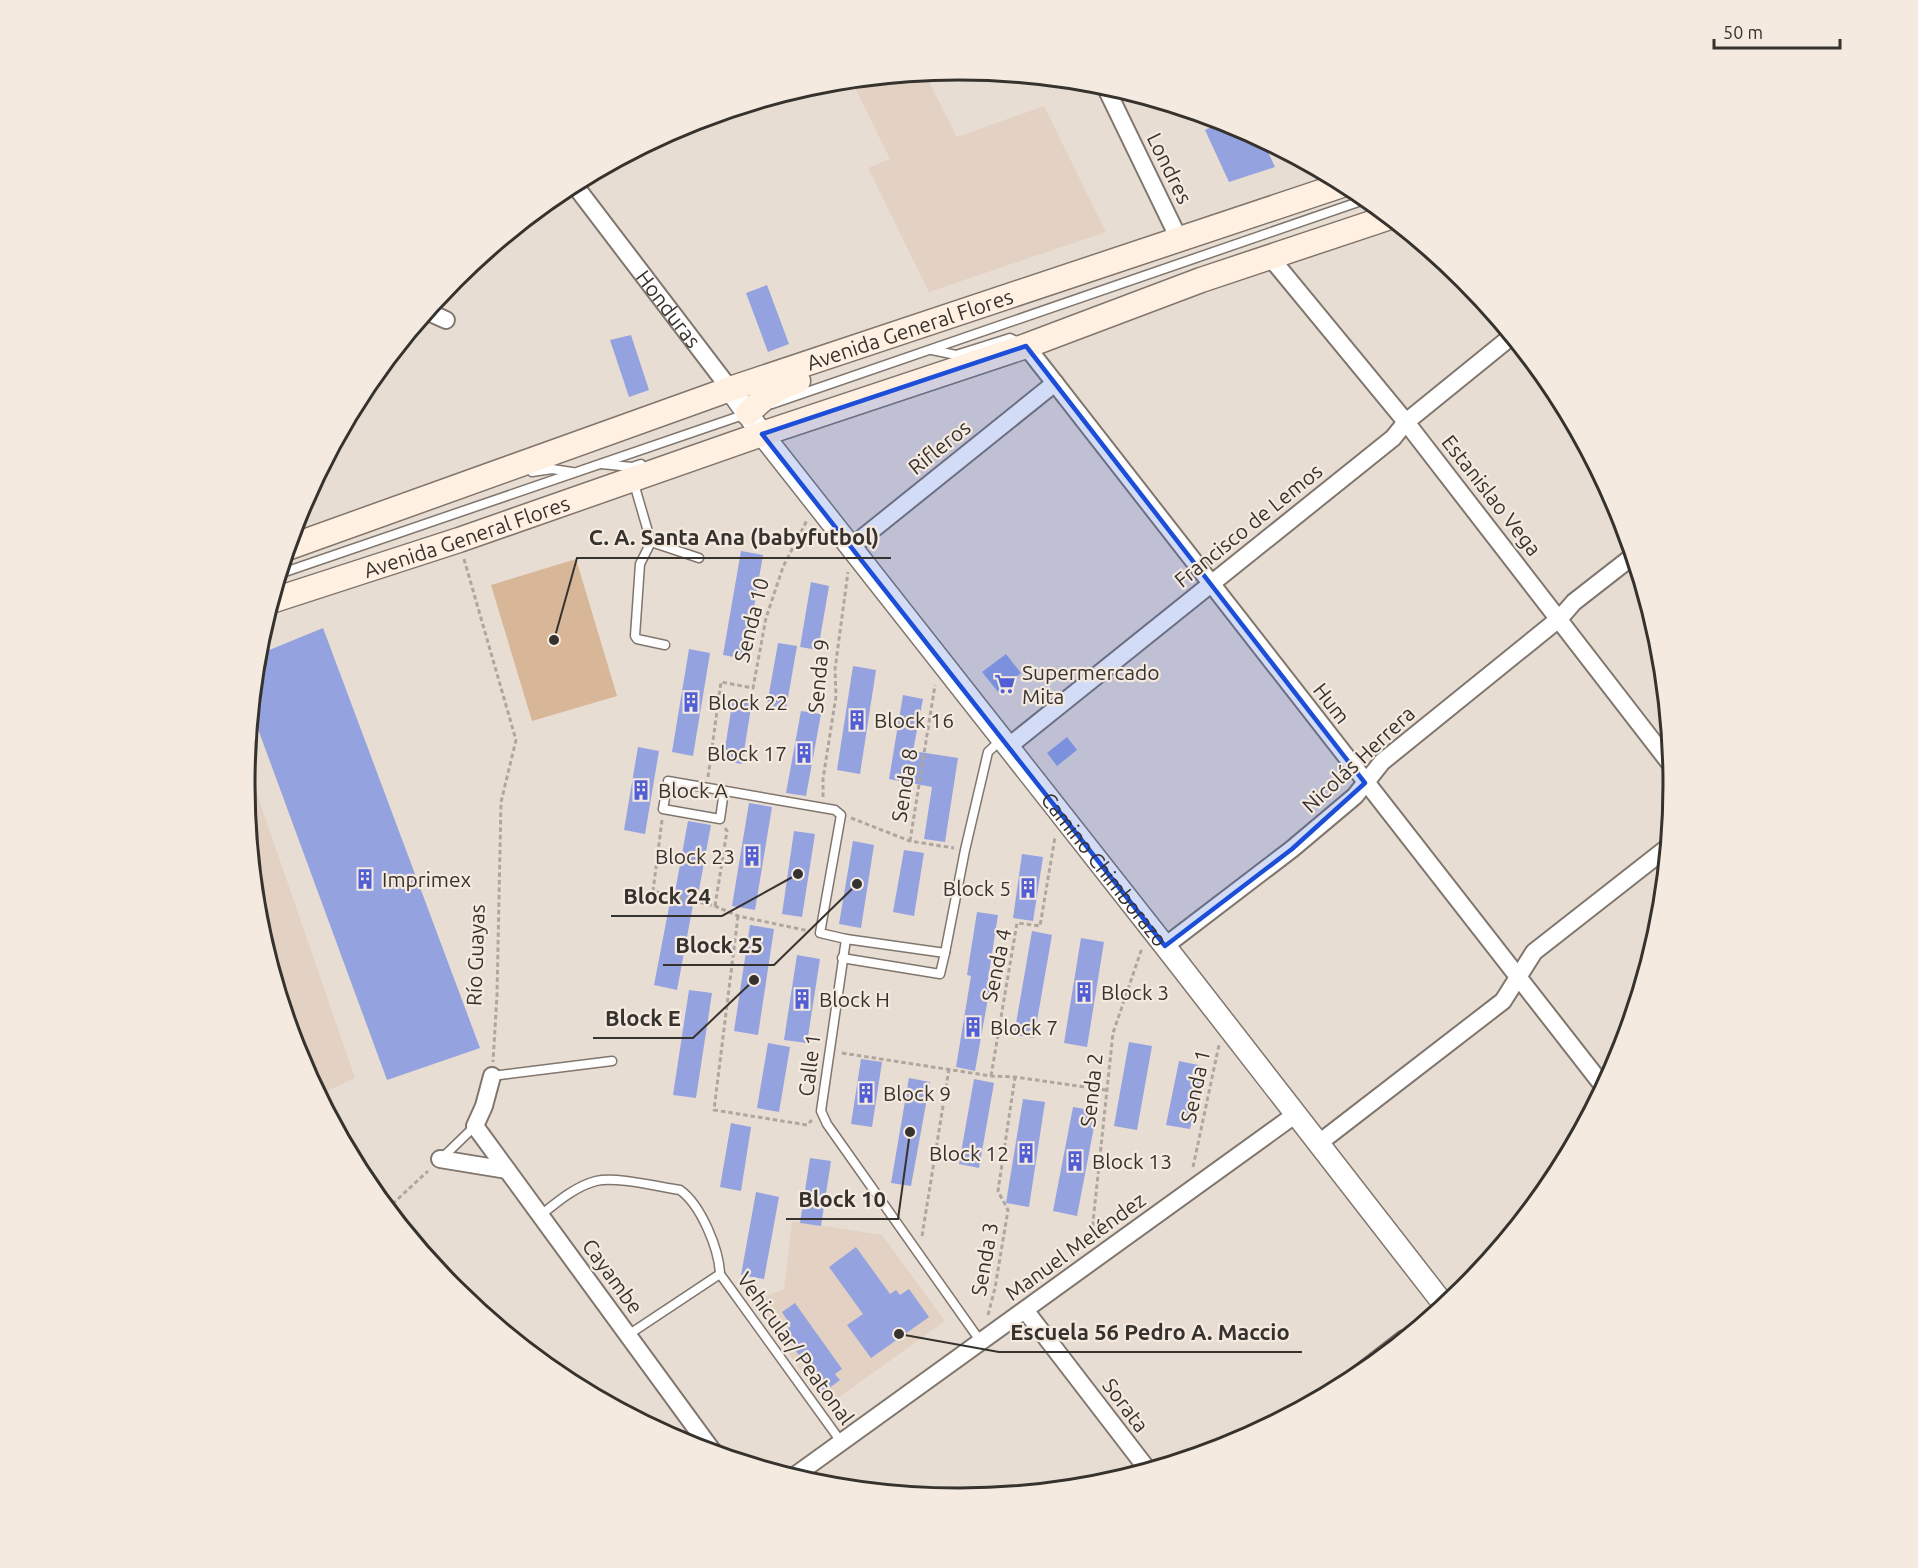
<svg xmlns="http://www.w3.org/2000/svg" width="1918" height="1568" viewBox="0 0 1918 1568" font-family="Ubuntu,sans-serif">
<rect width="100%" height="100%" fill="#e8ddd3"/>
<g fill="#e3d2c3">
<polygon points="924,72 957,137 1044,106 1106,232 929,292 868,168 890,159 851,80"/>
<polygon points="246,762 355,1078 319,1095 298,1057 258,923 244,784"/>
<polygon points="792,1221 882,1235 945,1321 827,1406 751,1302 784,1289"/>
</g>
<polygon fill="#d8b698" points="576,559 617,696 532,721 491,585"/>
<g fill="#94a2df">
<polygon points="1225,121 1247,131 1252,140 1259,137 1276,147 1268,152 1275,167 1229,182 1205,130"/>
<polygon points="767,285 789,344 768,352 746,293"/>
<polygon points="631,335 649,390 629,397 610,340"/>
<polygon points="741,551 763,555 745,659 723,655"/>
<polygon points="811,582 829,586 818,650 800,647"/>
<polygon points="323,628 480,1048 387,1080 251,710 257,655"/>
<polygon points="778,643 797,646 786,709 767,705"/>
<polygon points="689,649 710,653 693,756 672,752"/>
<polygon points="1006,654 1021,673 998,692 982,672"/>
<polygon points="853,666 876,670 860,774 837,770"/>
<polygon points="903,695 923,699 913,751 958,758 945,842 924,839 932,787 889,779"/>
<polygon points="733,698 752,701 742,764 723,761"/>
<polygon points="801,711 821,714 806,796 786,793"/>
<polygon points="1067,737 1077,750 1057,766 1047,753"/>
<polygon points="638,747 659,751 645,834 624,830"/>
<polygon points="749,803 772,807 755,910 732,906"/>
<polygon points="688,821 711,825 699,890 696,889 677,990 654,985 670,902 673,903"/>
<polygon points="794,831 815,834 802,917 782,914"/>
<polygon points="853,841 874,845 861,928 839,924"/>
<polygon points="904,850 924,853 914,916 893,912"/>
<polygon points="1022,854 1043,857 1033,921 1013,918"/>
<polygon points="977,912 998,915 987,986 990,987 975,1071 956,1067 971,976 967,975"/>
<polygon points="750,925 774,929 758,1035 734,1031"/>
<polygon points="1032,931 1052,935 1034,1038 1014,1035"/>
<polygon points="1081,938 1104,942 1087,1047 1064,1043"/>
<polygon points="797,955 820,959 807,1043 784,1040"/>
<polygon points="689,990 712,993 696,1098 673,1095"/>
<polygon points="1129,1042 1152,1046 1137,1130 1114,1126"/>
<polygon points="768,1043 790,1047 779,1112 757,1108"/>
<polygon points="861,1059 882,1062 872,1127 851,1124"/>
<polygon points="1179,1061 1203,1066 1190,1129 1166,1125"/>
<polygon points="909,1078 930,1082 911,1186 891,1183"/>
<polygon points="974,1079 994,1083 979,1168 959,1164"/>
<polygon points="1023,1099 1045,1102 1029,1207 1006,1203"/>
<polygon points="1073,1107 1097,1111 1077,1216 1053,1211"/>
<polygon points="731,1123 751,1127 741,1191 720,1187"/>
<polygon points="810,1158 831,1161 821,1226 800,1223"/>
<polygon points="756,1192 779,1197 764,1279 741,1275"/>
<polygon points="856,1247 890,1294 896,1290 900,1295 909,1289 929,1317 871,1358 847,1325 863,1314 829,1267"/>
<polygon points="795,1303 842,1369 835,1374 840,1380 824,1392 783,1332 791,1326 782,1312"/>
</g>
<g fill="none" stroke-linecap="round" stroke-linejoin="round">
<g stroke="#80766d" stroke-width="11">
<g id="service">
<polyline points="932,350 956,355 1010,338 1020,343"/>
<polyline points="772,404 1367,199"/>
<polyline points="601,464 632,467 641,464"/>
<polyline points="532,472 552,469 572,472"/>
<polyline points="633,480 651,542 699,558"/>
<polyline points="651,542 640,564 635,636 637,639 665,645"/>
<polyline points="279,574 746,414"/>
<polyline points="724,791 720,819 663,809 668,781 835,810 841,815 820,933 846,939"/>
<polyline points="842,958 940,974 945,953"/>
<polyline points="492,1076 612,1061"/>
<polyline points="441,1159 475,1126"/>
<path d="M541 1215C557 1202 576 1186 596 1181 616 1176 659 1187 680 1190 701 1205 719 1249 720 1274"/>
<polyline points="628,1335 720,1274 842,1443"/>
<polyline points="981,1342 827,1124 821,1111 846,939 945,953 965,850 988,752 1002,739"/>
</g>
</g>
<g stroke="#80766d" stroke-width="20">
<g id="minor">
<polyline points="1104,84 1179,239"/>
<path id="s1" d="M573 183 730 389"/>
<polyline points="1270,257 1406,422 1672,766"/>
<polyline points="426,311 446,320"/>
<polyline points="1026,346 1604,1087"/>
<polyline points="851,547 1055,383"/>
<polyline points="1009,746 1393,438 1406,422 1512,336"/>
<polyline points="1165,946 1292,849 1355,796 1382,762 1560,618 1574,602 1633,556"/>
<polyline points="492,1076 484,1106 475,1126 714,1453"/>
<polyline points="1319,1143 1503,1001 1534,952 1668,847"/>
<polyline points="440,1159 507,1170"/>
<polyline points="1025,1310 1148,1470"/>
<polyline points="1346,1384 1404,1339"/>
<polyline points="793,1477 1296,1114"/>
</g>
</g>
<g stroke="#80766d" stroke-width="24">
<g id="tertiary">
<path id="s2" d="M730 389 762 434 1165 946 1445 1306"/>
</g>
</g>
<g stroke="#80766d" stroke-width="27">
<g id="secondary">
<path d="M748 413C765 396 775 389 798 381"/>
<path id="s3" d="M287 548 730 389 1345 184"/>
<path id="s4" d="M271 601 459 540 762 434 1026 346 1201 280 1390 217"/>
</g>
</g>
<g stroke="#afa79e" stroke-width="3" stroke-dasharray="4.5 3" stroke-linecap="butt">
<polyline points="464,559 516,740 501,802 497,995 493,1062"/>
<polyline points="708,777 721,682 753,688 766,618 783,567 807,520"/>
<polyline points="823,797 823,779 836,696 835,669 848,572"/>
<polyline points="851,818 910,841 954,848"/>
<polyline points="662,820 653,891 715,906 738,916 809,931"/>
<polyline points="910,841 935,685"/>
<polyline points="715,906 727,831 725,828"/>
<polyline points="738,916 714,1110 807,1125 812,1120"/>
<polyline points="842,1053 991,1076 1015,1077 1106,1090"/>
<polyline points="991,1076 1017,923 1040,926 1055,837"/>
<polyline points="1193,1167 1219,1045"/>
<polyline points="387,1209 428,1171"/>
<polyline points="922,1236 949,1069"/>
<polyline points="1091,1241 1113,1033 1142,948"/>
<polyline points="988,1315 995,1288 1008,1210 998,1191 1015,1077"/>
</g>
<use href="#service" stroke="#fff" stroke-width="8"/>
<use href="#minor" stroke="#fff" stroke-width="16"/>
<use href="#tertiary" stroke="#fff" stroke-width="21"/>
<use href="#secondary" stroke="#fff0e2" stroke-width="24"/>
</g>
<path fill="#1d4ed8" fill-opacity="0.2" stroke="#1d4ed8" stroke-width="4.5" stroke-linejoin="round" d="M1026 346 1365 783 1292 849 1165 946 762 434Z"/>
<defs>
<g id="supermarket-bare" transform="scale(1.62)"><path d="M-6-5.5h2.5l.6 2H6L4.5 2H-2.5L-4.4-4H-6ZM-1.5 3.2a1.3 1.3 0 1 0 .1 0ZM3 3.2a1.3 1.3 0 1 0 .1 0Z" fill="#525ed4" stroke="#f5eae0" stroke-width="2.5" paint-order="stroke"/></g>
<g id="building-bare" transform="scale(1.62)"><path d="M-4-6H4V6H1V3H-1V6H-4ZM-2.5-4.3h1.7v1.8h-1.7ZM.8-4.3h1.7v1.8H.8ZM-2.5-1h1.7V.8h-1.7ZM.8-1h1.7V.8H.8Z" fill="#525ed4" stroke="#f5eae0" stroke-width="2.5" paint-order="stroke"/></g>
</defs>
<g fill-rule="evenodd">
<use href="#supermarket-bare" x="1005" y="684"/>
<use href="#building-bare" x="691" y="702"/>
<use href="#building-bare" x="857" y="720"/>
<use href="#building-bare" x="804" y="753"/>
<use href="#building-bare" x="641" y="790"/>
<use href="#building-bare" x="752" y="856"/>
<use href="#building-bare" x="365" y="879"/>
<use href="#building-bare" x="1028" y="888"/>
<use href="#building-bare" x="1084" y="992"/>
<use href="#building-bare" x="802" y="999"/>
<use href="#building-bare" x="973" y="1027"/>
<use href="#building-bare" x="866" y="1093"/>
<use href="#building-bare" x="1026" y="1153"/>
<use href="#building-bare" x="1075" y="1161"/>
</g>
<g text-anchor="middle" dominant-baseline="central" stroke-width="4.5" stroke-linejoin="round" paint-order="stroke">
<g font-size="21" fill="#36322e" stroke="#f5eae0">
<text transform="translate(1170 168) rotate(64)">Londres</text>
<text stroke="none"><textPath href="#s1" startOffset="158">Honduras</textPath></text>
<text stroke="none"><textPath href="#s3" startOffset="660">Avenida General Flores</textPath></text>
<text transform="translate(939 447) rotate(-39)">Rifleros</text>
<text transform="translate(1492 495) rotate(52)">Estanislao Vega</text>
<text transform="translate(1248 525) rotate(-39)">Francisco de Lemos</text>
<text stroke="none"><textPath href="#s4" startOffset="206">Avenida General Flores</textPath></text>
<text transform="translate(751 620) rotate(-76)">Senda 10</text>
<text transform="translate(818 676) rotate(-85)">Senda 9</text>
<text transform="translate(1332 703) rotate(52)">Hum</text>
<text transform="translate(1358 759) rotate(-43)">Nicolás Herrera</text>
<text transform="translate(904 785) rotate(-81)">Senda 8</text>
<text stroke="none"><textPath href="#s2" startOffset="609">Camino Chimborazo</textPath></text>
<text transform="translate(475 955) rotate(-88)">Río Guayas</text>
<text transform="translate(996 965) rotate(-78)">Senda 4</text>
<text transform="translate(809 1065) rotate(-83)">Calle 1</text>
<text transform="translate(1195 1086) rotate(-78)">Senda 1</text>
<text transform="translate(1091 1090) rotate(-84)">Senda 2</text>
<text transform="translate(1075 1246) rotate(-36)">Manuel Meléndez</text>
<text transform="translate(984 1259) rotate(-80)">Senda 3</text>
<text transform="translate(613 1276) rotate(54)">Cayambe</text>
<text transform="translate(796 1348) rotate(54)">Vehicular/ Peatonal</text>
<text transform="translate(1126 1405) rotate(53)">Sorata</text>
</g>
<g font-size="21" fill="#36322e" stroke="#f5eae0" text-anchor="start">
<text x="1022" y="672">Supermercado<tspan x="1022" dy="24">Mita</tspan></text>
<text x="708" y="702">Block 22</text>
<text x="874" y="720">Block 16</text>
<text x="787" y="753" text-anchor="end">Block 17</text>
<text x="658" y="790">Block A</text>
<text x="735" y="856" text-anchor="end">Block 23</text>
<text x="382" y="879">Imprimex</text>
<text x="1011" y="888" text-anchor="end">Block 5</text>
<text x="1101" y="992">Block 3</text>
<text x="819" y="999">Block H</text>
<text x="990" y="1027">Block 7</text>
<text x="883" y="1093">Block 9</text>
<text x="1009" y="1153" text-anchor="end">Block 12</text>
<text x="1092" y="1161">Block 13</text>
</g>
</g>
<path d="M0 0H1918V1568H0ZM255 784a704 704 0 1 1 1408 0a704 704 0 1 1-1408 0Z" fill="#f5eae0" fill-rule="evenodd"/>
<path fill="none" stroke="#36322e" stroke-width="3" d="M255 784a704 704 0 1 1 1408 0a704 704 0 1 1-1408 0Z"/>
<path fill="none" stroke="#36322e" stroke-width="2" d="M554 640L577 558H891M798 874L722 916H611M857 884L774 965H663M754 980L693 1038H593M910 1132L898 1219H786M899 1334L999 1352H1302"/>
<g fill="#36322e" stroke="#f5eae0" stroke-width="2">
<circle cx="554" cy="640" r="6"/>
<circle cx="798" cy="874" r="6"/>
<circle cx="857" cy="884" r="6"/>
<circle cx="754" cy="980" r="6"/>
<circle cx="910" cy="1132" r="6"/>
<circle cx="899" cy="1334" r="6"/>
</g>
<g font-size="22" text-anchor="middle" font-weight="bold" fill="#36322e" stroke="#f5eae0" stroke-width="4.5" stroke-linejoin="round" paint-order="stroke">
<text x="734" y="545">C. A. Santa Ana (babyfutbol)</text>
<text x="667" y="904">Block 24</text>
<text x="719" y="953">Block 25</text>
<text x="643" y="1026">Block E</text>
<text x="842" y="1207">Block 10</text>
<text x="1150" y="1340">Escuela 56 Pedro A. Maccio</text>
</g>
<path d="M1714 39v9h126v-9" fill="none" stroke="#36322e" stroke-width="3"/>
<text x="1723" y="39" font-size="18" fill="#36322e" stroke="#f5eae0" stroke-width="4.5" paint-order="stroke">50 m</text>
</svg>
